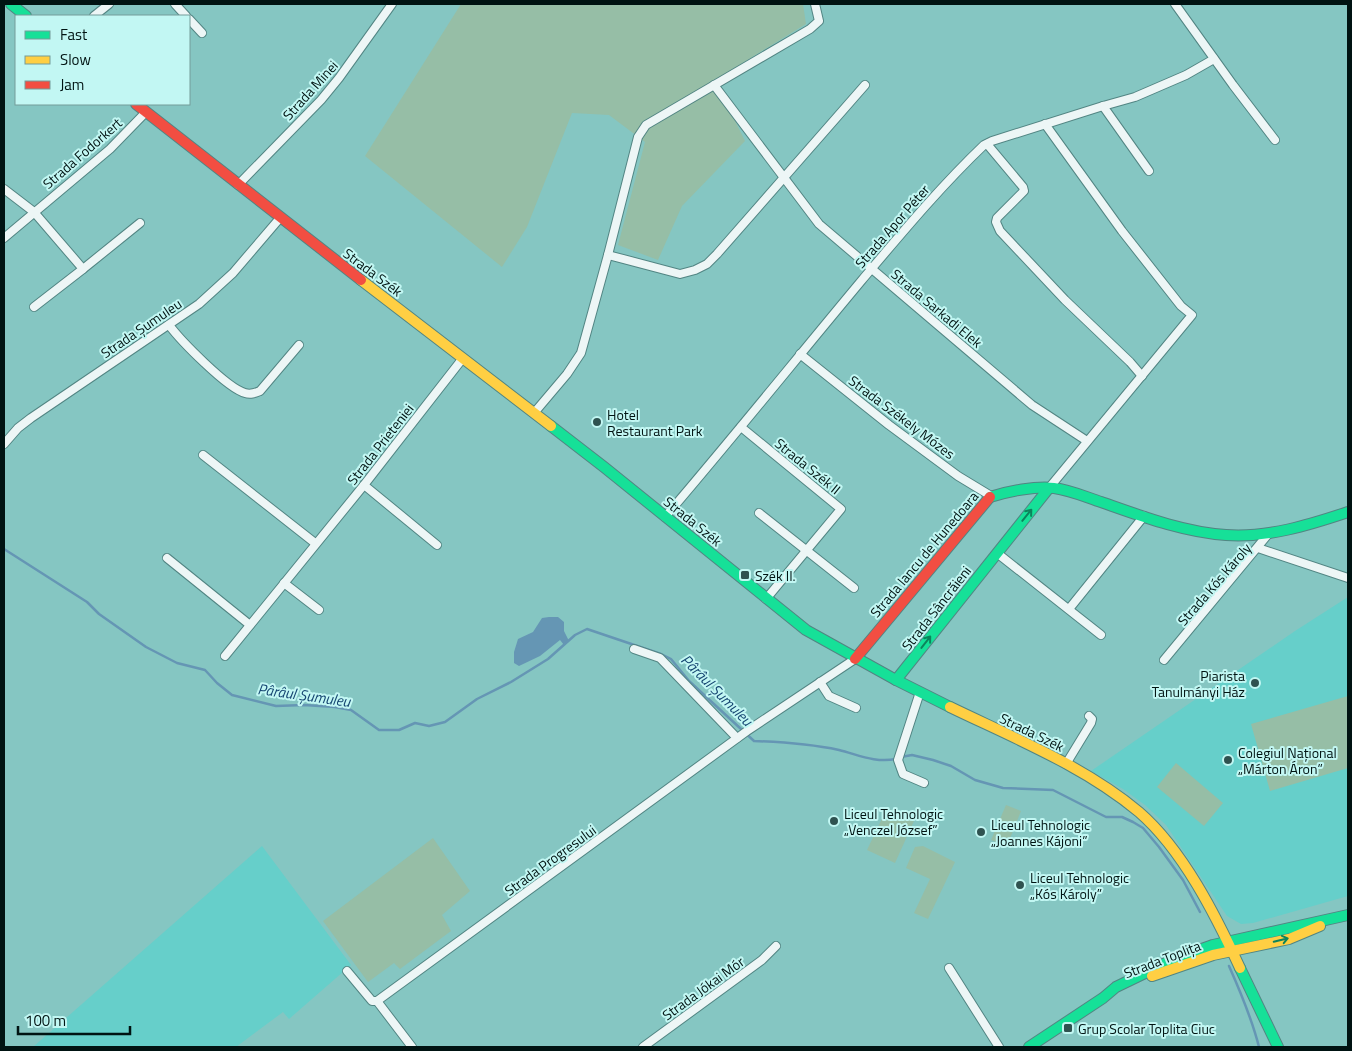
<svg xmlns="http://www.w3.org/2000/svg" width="1352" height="1051" viewBox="0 0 1352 1051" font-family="'Titillium Web',sans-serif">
<rect width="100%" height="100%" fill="#85c6c2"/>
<g fill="#66cfca">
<polygon points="1348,597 1348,896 1253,923 1241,924 1227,916 1166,825 1145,805 1123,789 1091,771 1295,631"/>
<polygon points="262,846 351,965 289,1019 283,1012 236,1047 33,1047"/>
</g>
<g fill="#96bea6">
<polygon points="461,4 803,4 806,24 715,80 745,141 682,206 658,260 618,245 645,142 609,115 572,113 527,227 502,267 365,156"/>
<polygon points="1348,696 1348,768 1270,791 1251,724"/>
<polygon points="1176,763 1223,803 1204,826 1157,787"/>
<polygon points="1006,805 1021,811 1007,846 991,840"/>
<polygon points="887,808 914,821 895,863 867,850"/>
<polygon points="433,838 470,891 442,915 451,931 400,969 394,963 368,982 323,921"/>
<polygon points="923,846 955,862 928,919 914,913 930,879 906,868 915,847"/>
</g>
<polygon fill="#6596b4" points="549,617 558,617 564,622 564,631 569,641 564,645 560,640 540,656 519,666 514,663 514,652 518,639 533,632 542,618"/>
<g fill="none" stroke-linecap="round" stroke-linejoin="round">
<g stroke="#6596b4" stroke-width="2.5">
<path d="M4 549 87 602 99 614 146 647 177 663 205 670 217 683 232 695 276 706 304 705 335 707 351 710 379 730H399L415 723 429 726 445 722 477 699 511 682 548 659 575 635 587 629 661 654 671 659 689 681 754 741C782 742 811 744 839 750 859 755 875 763 896 759"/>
<polyline points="901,757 912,755 933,760 951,766 975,780 1003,788 1053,790 1106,817 1122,817 1133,822 1143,828 1159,847 1183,880 1200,912"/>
<path d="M1229 966C1241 993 1252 1019 1259 1047"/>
</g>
<g stroke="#528583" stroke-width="10">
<g id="street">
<polyline points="175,4 186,16"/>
<polyline points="1175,4 1233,85 1275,140"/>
<polyline points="94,16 109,4"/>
<polyline points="189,19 202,33"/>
<polyline points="714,85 819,224 1032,405 1087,441"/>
<polyline points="1103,106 1149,171"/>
<polyline points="1045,124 1122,231 1181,306 1192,315 1049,488"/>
<polyline points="987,144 1023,187 1024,191 997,218 996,222 1000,231 1065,300 1130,362 1142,376"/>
<polyline points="238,185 321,100 339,78 392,4"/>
<polyline points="4,189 34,212 83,269 34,307"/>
<polyline points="4,238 110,149 146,112"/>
<polyline points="608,255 680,274 695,270 707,264 717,254 865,85"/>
<polyline points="83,269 140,223"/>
<path d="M169 325C181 341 227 388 245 393 251 395 255 393 260 391L299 345"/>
<polyline points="800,354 889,425 958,476 991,496"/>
<polyline points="534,413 567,374 581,353 608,255 638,137 646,125 810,29 819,21 815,4"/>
<polyline points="741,427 841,509 766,599"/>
<polyline points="4,444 18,428 31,418 199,304 233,273 280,218"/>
<polyline points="203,455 315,543"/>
<polyline points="364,485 437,545"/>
<polyline points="759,513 854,588"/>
<path d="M665 517C732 439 796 359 862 280 901 234 940 187 984 145L992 141 1103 106 1135 97 1186 75 1214 59"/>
<polyline points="1258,548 1348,578"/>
<polyline points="997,553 1101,635"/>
<polyline points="167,558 250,625"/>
<polyline points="284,583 319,610"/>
<polyline points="1069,609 1144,516"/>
<polyline points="634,649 660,658 737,738"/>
<polyline points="225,656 364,485 463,358"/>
<polyline points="1164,660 1269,533"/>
<polyline points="820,682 829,696 856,708"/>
<polyline points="920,692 898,760 903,774 924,783"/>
<polyline points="1066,764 1091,723 1092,719 1089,716"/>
<polyline points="949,968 999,1047"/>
<polyline points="347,971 372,1001 377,1001 412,1047"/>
<polyline points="377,1001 747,731 855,659"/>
<polyline points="643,1047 762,960 776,946"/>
</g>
</g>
<g stroke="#528583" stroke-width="12">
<g id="fast">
<polyline points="11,4 26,16"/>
<polyline points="551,426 604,467 806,630 896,680 950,707"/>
<path d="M990 497C1009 491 1035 486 1054 488 1070 490 1086 497 1101 502 1141 516 1183 532 1226 535 1268 538 1309 525 1348 512"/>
<polyline points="896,680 1049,488"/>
<polyline points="1240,968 1278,1047"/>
<polyline points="1029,1047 1103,998 1116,987 1174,959 1213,945 1348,915"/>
</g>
</g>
<g stroke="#528583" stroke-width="12">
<g id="slow">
<polyline points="361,280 551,426"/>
<path d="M950 707C1014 738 1084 766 1139 812 1183 850 1216 916 1240 968"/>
<polyline points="1152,976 1213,955 1289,939 1320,926"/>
</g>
</g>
<g stroke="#528583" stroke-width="12">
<g id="jam">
<polyline points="136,104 361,280"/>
<polyline points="855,659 990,497"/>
</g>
</g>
<use href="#street" stroke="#edf6f6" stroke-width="8"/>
<use href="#fast" stroke="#16e098" stroke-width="10"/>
<use href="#slow" stroke="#ffcf43" stroke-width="10"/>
<use href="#jam" stroke="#f24e42" stroke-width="10"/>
</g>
<defs><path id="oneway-shaft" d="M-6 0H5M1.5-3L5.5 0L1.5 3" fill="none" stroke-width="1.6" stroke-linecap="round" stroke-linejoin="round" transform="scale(1.25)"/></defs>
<g stroke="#0c845c">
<use href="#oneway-shaft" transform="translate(1027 515) rotate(-51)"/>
<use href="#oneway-shaft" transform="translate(926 642) rotate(-52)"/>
<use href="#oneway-shaft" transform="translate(1281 940) rotate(-14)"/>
</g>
<g fill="#2f5250" stroke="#c2f7f3" stroke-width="2">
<circle cx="597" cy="422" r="5"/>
<rect x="740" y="570" width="10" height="10" rx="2.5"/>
<circle cx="1255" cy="683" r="5"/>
<circle cx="1228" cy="760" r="5"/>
<circle cx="834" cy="821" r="5"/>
<circle cx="981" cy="832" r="5"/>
<circle cx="1020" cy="885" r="5"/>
<rect x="1063" y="1023" width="10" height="10" rx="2.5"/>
</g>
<g text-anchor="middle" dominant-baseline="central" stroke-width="4" stroke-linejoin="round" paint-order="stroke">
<g font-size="14" fill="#001312" stroke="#c2f7f3">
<text transform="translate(310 90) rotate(-48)">Strada Minei</text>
<text transform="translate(82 153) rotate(-41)">Strada Fodorkert</text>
<text transform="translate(892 226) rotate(-49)">Strada Apor Péter</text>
<text transform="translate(373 272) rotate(37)">Strada Szék</text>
<text transform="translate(937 308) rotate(40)">Strada Sarkadi Elek</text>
<text transform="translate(141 328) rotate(-34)">Strada Șumuleu</text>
<text transform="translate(902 417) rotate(37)">Strada Székely Mózes</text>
<text transform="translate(380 444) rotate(-52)">Strada Prieteniei</text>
<text transform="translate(808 466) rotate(39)">Strada Szék II</text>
<text transform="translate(693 521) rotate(39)">Strada Szék</text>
<text transform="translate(924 554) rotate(-50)">Strada Iancu de Hunedoara</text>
<text transform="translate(1214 584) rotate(-49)">Strada Kós Károly</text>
<text transform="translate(936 608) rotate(-52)">Strada Sâncrăieni</text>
<text transform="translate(1032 732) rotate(26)">Strada Szék</text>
<text transform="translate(550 860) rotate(-36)">Strada Progresului</text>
<text transform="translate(1162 959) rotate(-21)">Strada Toplița</text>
<text transform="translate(703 988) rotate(-36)">Strada Jókai Mór</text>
</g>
<g font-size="14" fill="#001312" stroke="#c2f7f3" text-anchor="start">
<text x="607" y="414">Hotel<tspan x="607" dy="16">Restaurant Park</tspan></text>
<text x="755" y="575">Szék II.</text>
<text x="1245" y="675" text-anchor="end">Piarista<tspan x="1245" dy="16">Tanulmányi Ház</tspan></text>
<text x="1238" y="752">Colegiul Național<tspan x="1238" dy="16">„Márton Áron”</tspan></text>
<text x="844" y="813">Liceul Tehnologic<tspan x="844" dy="16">„Venczel József”</tspan></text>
<text x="991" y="824">Liceul Tehnologic<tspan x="991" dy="16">„Joannes Kájoni”</tspan></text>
<text x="1030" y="877">Liceul Tehnologic<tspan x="1030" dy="16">„Kós Károly”</tspan></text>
<text x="1078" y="1028">Grup Scolar Toplita Ciuc</text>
</g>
<g font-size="15" font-style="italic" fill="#154571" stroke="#c2f7f3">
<text transform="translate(717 690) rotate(45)">Pârâul Șumuleu</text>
<text transform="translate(304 695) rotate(8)">Pârâul Șumuleu</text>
</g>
</g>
<rect width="1352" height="1051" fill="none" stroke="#001312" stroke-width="10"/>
<rect x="15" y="15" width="175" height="90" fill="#c2f7f3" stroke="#749c99"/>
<rect x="25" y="31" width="25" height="8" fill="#16e098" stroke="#749c99"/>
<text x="60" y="40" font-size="15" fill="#001312">Fast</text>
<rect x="25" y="56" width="25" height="8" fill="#ffcf43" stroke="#749c99"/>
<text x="60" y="65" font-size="15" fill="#001312">Slow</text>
<rect x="25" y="81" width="25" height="8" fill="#f24e42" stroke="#749c99"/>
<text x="60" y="90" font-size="15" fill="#001312">Jam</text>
<path d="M18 1026v8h112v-8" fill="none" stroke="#001312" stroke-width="2.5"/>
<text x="25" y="1026" font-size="15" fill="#001312" stroke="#c2f7f3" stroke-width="4" paint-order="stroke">100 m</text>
</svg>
